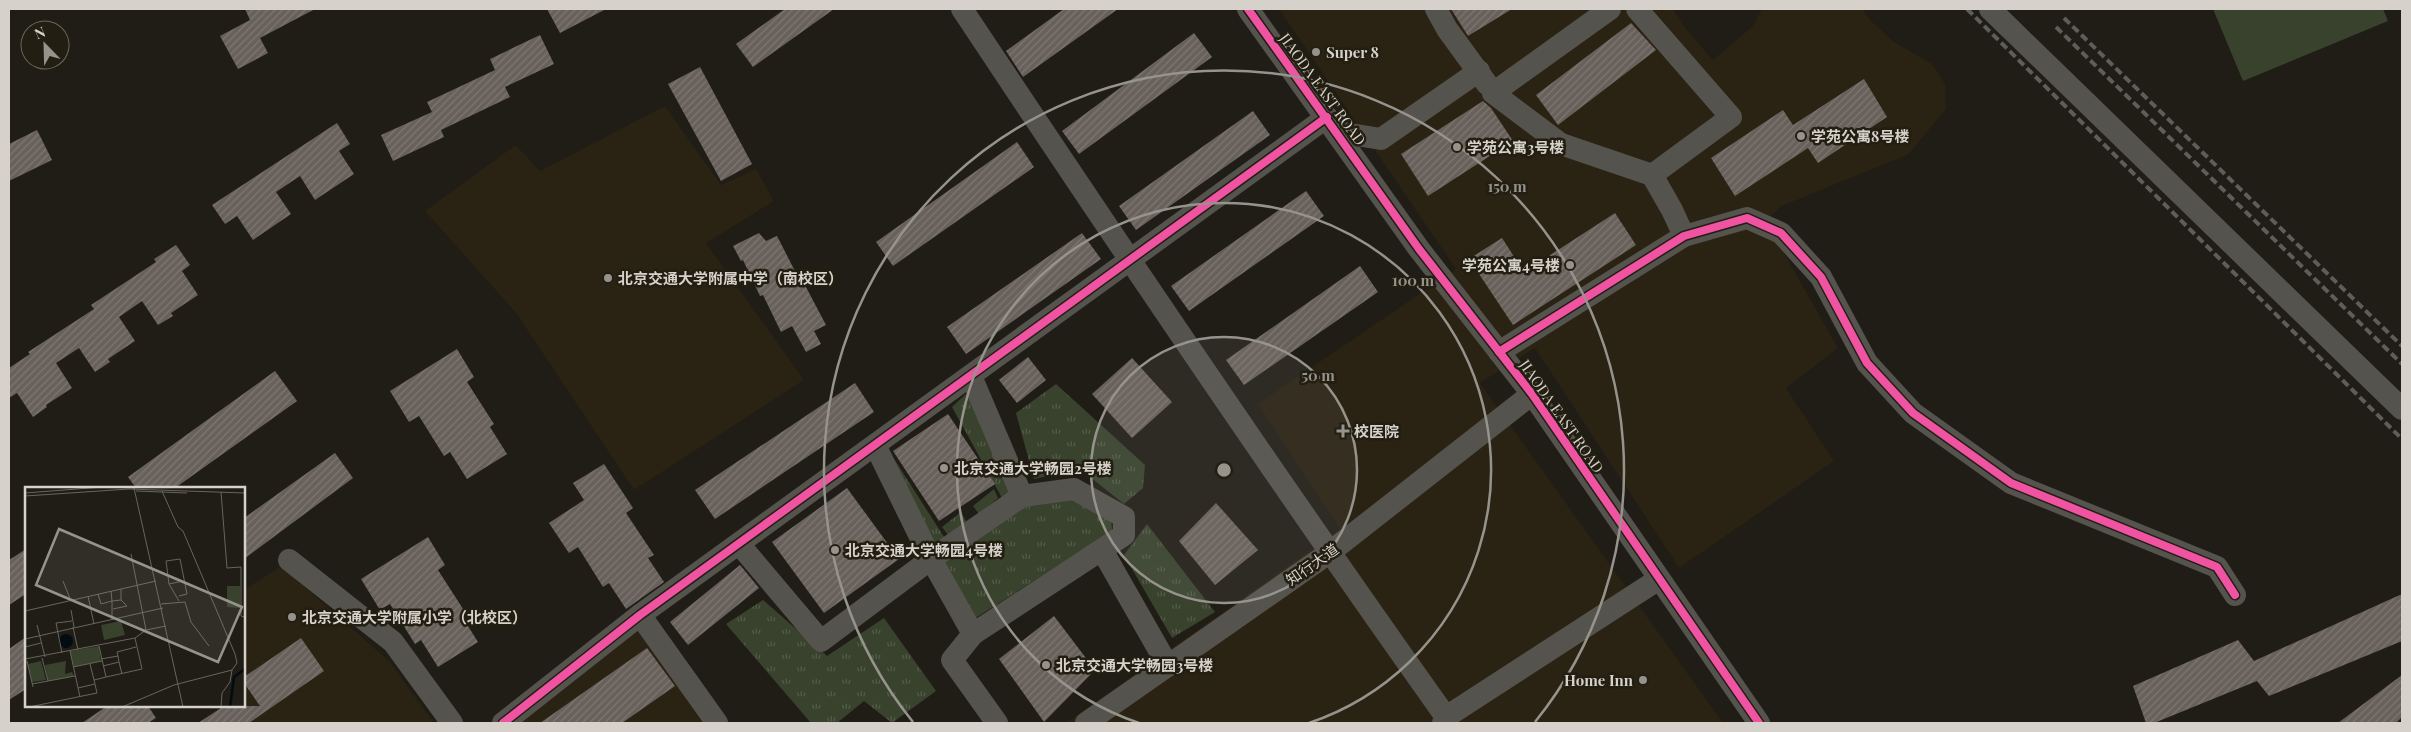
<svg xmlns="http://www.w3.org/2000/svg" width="2411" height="732" viewBox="0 0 2411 732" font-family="'Playfair Display','Noto Sans SC',serif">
<defs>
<pattern id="park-tufts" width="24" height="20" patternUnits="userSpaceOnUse" patternTransform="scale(1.25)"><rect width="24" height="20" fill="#38422d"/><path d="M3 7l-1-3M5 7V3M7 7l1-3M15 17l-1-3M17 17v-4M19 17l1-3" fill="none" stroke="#545c4a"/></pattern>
<pattern id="building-hatch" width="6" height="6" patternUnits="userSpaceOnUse" patternTransform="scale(1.25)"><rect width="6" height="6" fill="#68605b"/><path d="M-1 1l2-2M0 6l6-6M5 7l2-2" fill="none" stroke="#7d7671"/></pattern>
</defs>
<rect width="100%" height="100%" fill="#1f1d16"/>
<g fill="#2a2213">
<polygon points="1279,9 1673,9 1685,28 1713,60 1753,26 1762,9 1863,9 1869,19 1894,42 1932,64 1945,84 1946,109 1909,154 1782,206 1751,232 1768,236 1780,246 1838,348 1786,388 1834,461 1679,568 1535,348 1480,383 1723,723 1066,723 1340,529 1258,404 1456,269"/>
<polygon points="665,106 721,185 756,169 774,201 706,243 804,380 634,490 516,313 425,211 516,145 540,171"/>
<polygon points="281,566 390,662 434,723 254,723 241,706 244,706 244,590"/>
<polygon points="640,615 721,723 494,723"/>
</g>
<g fill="url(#park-tufts)">
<polygon points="1056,384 1145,465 1143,488 1124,504 1080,469 1034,479 1016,413"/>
<polygon points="969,391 1014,488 1002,498 952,407"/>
<polygon points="889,451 946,540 935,547"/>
<polygon points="994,489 998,498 979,514 973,506"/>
<polygon points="1068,497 1111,519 1112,531 974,619 940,561 1023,504"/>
<polygon points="961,512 967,523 949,536 942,527"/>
<polygon points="1147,524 1215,612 1172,638 1124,555"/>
<polygon points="763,600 827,656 884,618 936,691 892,723 864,701 837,723 811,723 726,624"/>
</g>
<polygon fill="#38422d" points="2213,9 2383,9 2388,21 2243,81"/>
<g fill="url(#building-hatch)">
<polygon points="245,9 315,9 260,38 268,53 238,69 220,36 250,20"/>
<polygon points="547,9 606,9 560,33"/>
<polygon points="785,9 834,9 753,67 736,44"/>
<polygon points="1064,9 1118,9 1023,77 1006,51"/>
<polygon points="1451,9 1512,9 1468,36"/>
<polygon points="1631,23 1656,50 1558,125 1536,95"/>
<polygon points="1194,33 1212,57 1079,154 1062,131"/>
<polygon points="540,35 554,64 505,87 510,97 441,130 444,137 393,161 381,135 432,112 427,102 495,70 490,59"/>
<polygon points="700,67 752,164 721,181 668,84"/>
<polygon points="1864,79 1887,117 1818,163 1808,148 1735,196 1711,158 1783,110 1793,125"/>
<polygon points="1483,101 1491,108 1513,141 1428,196 1401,154"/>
<polygon points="1253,111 1270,135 1136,230 1119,206"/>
<polygon points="337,123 350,144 339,151 354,174 315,200 300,176 276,192 291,214 253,240 237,216 225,224 212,205"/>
<polygon points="37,130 52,160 9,181 9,144"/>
<polygon points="1017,142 1034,167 893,266 876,242"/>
<polygon points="1306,191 1324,216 1189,311 1171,286"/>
<polygon points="1615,213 1636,245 1513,325 1469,259 1502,238 1524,272"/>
<polygon points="759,233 766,241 777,236 796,273 798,272 826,325 814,331 821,344 806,352 792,326 781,332 763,295 760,296 743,260 741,261 733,246"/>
<polygon points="1082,233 1101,259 966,354 947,327"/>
<polygon points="176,245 190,265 182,271 198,295 171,313 173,316 158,325 142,301 119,317 135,341 108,359 110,362 95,372 79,348 56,363 72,388 46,405 47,407 33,417 17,393 9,398 9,368 30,354 28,352 94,309 91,305 156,262 154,259"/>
<polygon points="1360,266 1378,292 1244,385 1226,360"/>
<polygon points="457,349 474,377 467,382 494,424 490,427 507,454 467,479 450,452 444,456 419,416 409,422 390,391"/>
<polygon points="1028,357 1046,380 1017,403 999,380"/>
<polygon points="1132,358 1172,402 1132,438 1092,394"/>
<polygon points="275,371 297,401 175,488 136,488 128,477"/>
<polygon points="855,383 874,412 715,519 695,490"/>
<polygon points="948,414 995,484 939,521 893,451"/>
<polygon points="335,453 353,478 244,559 244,518"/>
<polygon points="604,464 633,508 626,513 654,555 648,558 664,582 626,609 609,583 603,587 578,547 569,553 549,523 584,500 573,483"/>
<polygon points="847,488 899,559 824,613 772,542"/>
<polygon points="1216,503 1258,550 1215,585 1179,541"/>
<polygon points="428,537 445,565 438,570 465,612 461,615 478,642 438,667 421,640 415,644 390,604 380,610 361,579"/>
<polygon points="26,549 26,594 9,605 9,560"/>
<polygon points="740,565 759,588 688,645 670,622"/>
<polygon points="2402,594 2402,641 2269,696 2257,681 2154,723 2146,723 2133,686 2238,640 2254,661"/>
<polygon points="1054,616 1095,670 1044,722 999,659"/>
<polygon points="26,637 26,689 9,700 9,649"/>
<polygon points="301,638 324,671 249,723 198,723 224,706 260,706 244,683 244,677"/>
<polygon points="647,648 675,686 622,723 540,723"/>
<polygon points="2402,675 2402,717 2396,723 2338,723"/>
<polygon points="107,706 148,706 156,718 148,723 82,723"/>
</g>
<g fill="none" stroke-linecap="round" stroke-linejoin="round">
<g stroke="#55534d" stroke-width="22">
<path d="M962 9C1120 247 1280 484 1446 717"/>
<polyline points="1248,9 1419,249 1532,394 1759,723"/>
<polyline points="1436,9 1447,29 1487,84"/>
<polyline points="1610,9 1493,93 1561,144 1652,175 1672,210 1684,236"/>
<polyline points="1637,9 1731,117 1652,175"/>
<polyline points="1990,9 2402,409"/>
<polyline points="1338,132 1381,139 1479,71"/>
<polyline points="1499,352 1684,236 1747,218 1781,233 1821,277 1867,363 1913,413 2011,483 2217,567 2235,595"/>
<polyline points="971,376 1022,496 931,559 973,634 952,660 997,723"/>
<polyline points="739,544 821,641 931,559 875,445"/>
<polyline points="1102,550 1168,666"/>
<polyline points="289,560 393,642 452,723"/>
<polyline points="640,615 717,723"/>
<polyline points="973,634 1124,535 1124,517 1074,489 1022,496"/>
<polyline points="503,723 640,615 1327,117"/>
<polyline points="1086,723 1329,553 1532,394"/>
<polyline points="1443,723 1446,717 1659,579"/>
</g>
<g stroke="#5f5d59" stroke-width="4" stroke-dasharray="8 4" stroke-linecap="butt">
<polyline points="1967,9 2402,439"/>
<polyline points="2064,18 2402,346"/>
<polyline points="2056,27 2402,364"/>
</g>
<g stroke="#231e12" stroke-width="11">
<g id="cycleway">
<polyline points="1248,9 1419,249 1532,394 1759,723"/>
<polyline points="1499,352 1684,236 1747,218 1781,233 1821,277 1867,363 1913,413 2011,483 2217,567 2235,595"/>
<polyline points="503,723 640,615 1327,117"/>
</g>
</g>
<use href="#cycleway" stroke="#f153a3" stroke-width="8"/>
</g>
<circle cx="1224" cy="470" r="133" fill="#96938c" fill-opacity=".12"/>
<g fill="none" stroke="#96938c" stroke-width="2.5">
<circle cx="1224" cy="470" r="133"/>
<path d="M1139 723A267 267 0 1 1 1309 723"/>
<path d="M913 722A400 400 0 1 1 1535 722"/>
</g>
<g fill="#96938c" stroke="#231e12" stroke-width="2">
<circle cx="1316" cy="52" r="5"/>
<circle cx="1801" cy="136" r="5"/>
<circle cx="1457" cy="147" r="5"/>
<circle cx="1570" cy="265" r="5"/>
<circle cx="608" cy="278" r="5"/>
<path d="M1340.5 423.5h5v5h5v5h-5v5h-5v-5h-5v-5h5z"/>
<circle cx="944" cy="468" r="5"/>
<circle cx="835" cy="550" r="5"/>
<circle cx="292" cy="617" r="5"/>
<circle cx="1046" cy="665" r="5"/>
<circle cx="1643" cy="680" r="5"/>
</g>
<g text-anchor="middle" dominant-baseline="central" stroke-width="5" stroke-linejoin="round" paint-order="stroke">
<g font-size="15" font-weight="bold" fill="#d6d2cb" stroke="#231e12" text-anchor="start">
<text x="1326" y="52">Super 8</text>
<text x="1811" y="136">学苑公寓8号楼</text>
<text x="1467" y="147">学苑公寓3号楼</text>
<text x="1560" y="265" text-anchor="end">学苑公寓4号楼</text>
<text x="618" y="278">北京交通大学附属中学（南校区）</text>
<text x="1354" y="431">校医院</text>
<text x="954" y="468">北京交通大学畅园2号楼</text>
<text x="845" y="550">北京交通大学畅园4号楼</text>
<text x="302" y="617">北京交通大学附属小学（北校区）</text>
<text x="1056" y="665">北京交通大学畅园3号楼</text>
<text x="1633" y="680" text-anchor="end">Home Inn</text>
</g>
<g font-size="15" fill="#d6d2cb" stroke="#231e12">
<text transform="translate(1323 89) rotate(54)">JIAODA EAST ROAD</text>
<text transform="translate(1562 416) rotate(55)">JIAODA EAST ROAD</text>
<text transform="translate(1312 564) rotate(-35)">知行大道</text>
</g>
</g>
<g transform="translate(25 487)">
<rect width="220" height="220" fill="#1f1d16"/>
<path d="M16 174 21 193 7 195 3 177Z" fill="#38422d"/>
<path d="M74 159 76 174 49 180 45 164ZM41 174 40 187 47 185 49 189 23 194 20 178Z" fill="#38422d"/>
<path d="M202 99H215V121L202 120ZM96 134 100 148 79 153 76 138Z" fill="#38422d"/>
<path d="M34 154a7 7 0 1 1 14 0a7 7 0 1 1-14 0Z" fill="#030c10"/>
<path fill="none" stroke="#030c10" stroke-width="2.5" d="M205 220 209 190 220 182"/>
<path fill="none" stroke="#68655e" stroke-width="1" d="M109 1 158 220M111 4 162 6M137 4 153 40 158 44 210 167 212 176 207 183M196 5 202 81 216 80V129L220 130M0 6 78 0M0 9 104 2 220 6M106 67 121 143M38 94 46 114M144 97 141 74 155 72 162 107 154 109M73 107 76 117 87 114 86 104M63 109 69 137M154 114 144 97 158 94M136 117 160 115 166 135 184 159M88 122 102 119 96 113M46 123 49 140M0 124 131 94M87 133V114L96 113V102M12 138 20 170M48 140 53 163M0 152 138 121M74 159 81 190 117 182 110 151M0 160 16 156M45 164 55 210M37 166 31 136 47 134M93 169 92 165 111 160M17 171 23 194M0 172 110 151 121 143 141 139M76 172 93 169 94 175M2 174 8 200M65 177 69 193M78 179 94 175 97 187M48 180 77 174M7 197 50 189M53 201 70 197M4 220 72 206 69 193 81 190M97 220 149 198 207 183 205 195 197 206 196 220"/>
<path fill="#96938c" fill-opacity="0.15" stroke="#96938c" stroke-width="2.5" d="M34 42 217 120 193 175 11 98Z"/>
<rect width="220" height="220" fill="none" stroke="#d6d2cb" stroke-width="2.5"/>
</g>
<circle cx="1224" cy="470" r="8" fill="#96938c" stroke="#231e12" stroke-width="2.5"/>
<g font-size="15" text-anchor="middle" font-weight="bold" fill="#96938c" stroke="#231e12" stroke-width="5" stroke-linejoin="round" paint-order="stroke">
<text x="1507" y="192">150 m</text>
<text x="1413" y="286">100 m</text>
<text x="1318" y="381">50 m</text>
</g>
<rect width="2411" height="732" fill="none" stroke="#d6d2cb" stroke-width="20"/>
<g transform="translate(45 45) rotate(337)"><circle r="24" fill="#231e12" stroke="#6b665c"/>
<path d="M0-4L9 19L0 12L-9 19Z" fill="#96938c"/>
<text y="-8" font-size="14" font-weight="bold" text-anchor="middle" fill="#d6d2cb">N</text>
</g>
</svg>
